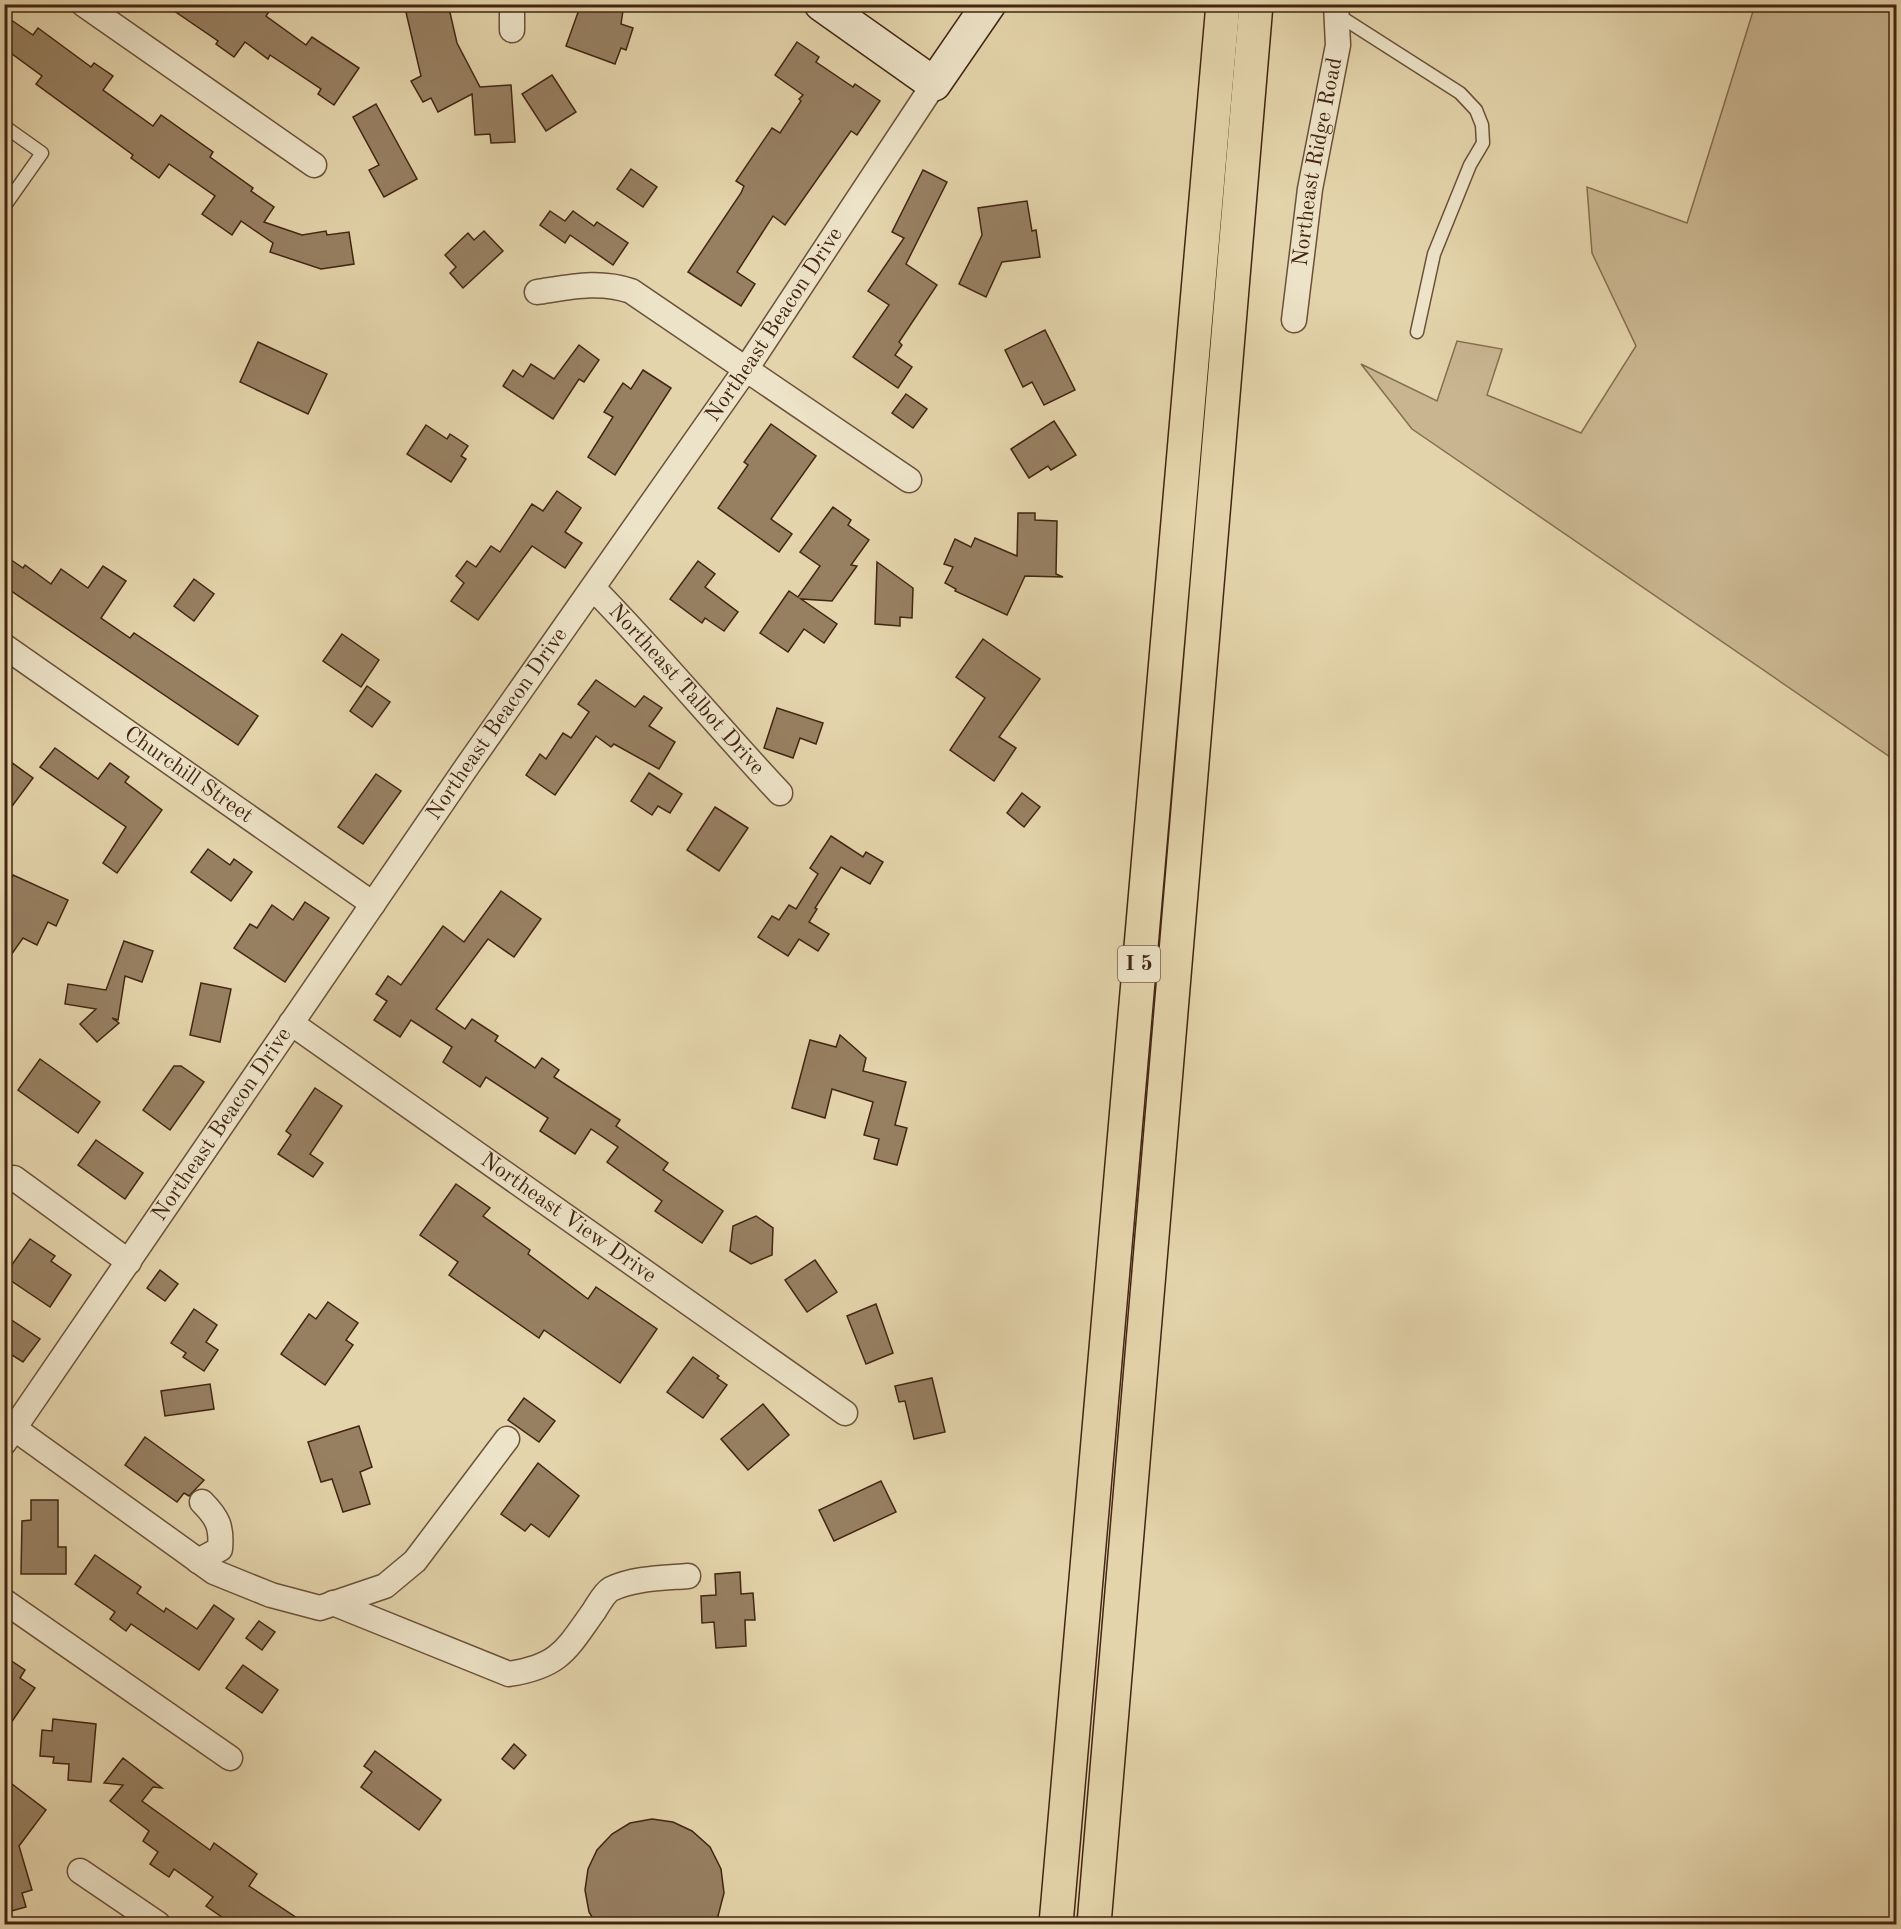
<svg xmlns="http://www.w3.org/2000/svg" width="1901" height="1929" viewBox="0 0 1901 1929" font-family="'Old Standard TT',serif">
<rect width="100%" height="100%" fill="#e4d4ab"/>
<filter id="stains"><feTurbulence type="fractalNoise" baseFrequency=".00333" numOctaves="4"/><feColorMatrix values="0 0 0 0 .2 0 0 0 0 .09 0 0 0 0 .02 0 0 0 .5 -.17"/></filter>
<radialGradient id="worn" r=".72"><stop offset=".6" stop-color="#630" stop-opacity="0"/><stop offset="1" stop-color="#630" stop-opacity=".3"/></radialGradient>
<polygon fill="#c9b691" stroke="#866e52" stroke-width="1.5" points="1755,5 1896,5 1896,761 1412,429 1361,364 1437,401 1457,341 1502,349 1487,395 1581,433 1636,346 1592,253 1587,187 1687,223"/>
<g fill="#978062" stroke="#432513" stroke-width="1.5">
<polygon points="164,4 274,4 266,16 306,45 312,37 359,68 334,105 318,94 321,89 270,55 268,59 245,42 234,57 216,44 218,41"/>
<polygon points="420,4 448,4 457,43 480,87 511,85 515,142 491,143 490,134 475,135 472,94 438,112 431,98 423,102 411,81 421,76 405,8"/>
<polygon points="581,4 624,4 621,24 633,28 626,50 621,48 615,64 566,46"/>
<polygon points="4,15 33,35 38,28 91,67 94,63 113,76 103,90 153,126 161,115 213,152 210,157 253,188 251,191 274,207 264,222 302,235 326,231 327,235 349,232 354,264 321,269 270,252 273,243 241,221 232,235 202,214 215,196 169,164 159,178 131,158 133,155 36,84 42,76 4,48"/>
<polygon points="797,42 819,57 816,62 853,87 855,84 880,101 857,135 851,131 785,225 773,216 737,272 755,284 741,306 688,272 741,193 744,186 736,181 772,128 780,133 801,101 799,99 803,95 775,75"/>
<polygon points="552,75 576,112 546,131 522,94"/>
<polygon points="376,104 417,179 384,197 369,170 379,165 353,117"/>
<polygon points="631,169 657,187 643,207 617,189"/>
<polygon points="923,170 947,182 906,264 937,285 899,342 902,345 895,355 912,367 898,388 853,357 889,305 868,291 904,238 892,232"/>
<polygon points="1027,201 1032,231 1036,230 1040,257 1002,262 986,297 959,284 982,235 978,208"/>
<polygon points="550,211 565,221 573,211 594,226 597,222 628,243 613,265 570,235 565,243 540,225"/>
<polygon points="484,231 503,251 463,288 450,273 456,267 445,255 468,233 474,240"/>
<polygon points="1045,330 1075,390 1044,405 1032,382 1023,387 1005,350"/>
<polygon points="258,342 327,374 308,414 240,382"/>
<polygon points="579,345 599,360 584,382 579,379 553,419 503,386 513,370 523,377 531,364 554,379"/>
<polygon points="643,370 671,388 615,475 588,457 613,417 604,412 623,383 631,389"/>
<polygon points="906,394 927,409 913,428 892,413"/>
<polygon points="1054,421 1076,455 1051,470 1048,466 1029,478 1011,449"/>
<polygon points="771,424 816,456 771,519 792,534 779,552 718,508 748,465 744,462"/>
<polygon points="426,425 447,439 450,434 468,446 461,456 466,459 451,482 407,454"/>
<polygon points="557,491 581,508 565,532 582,543 565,568 532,546 478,620 451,601 464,583 456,576 467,561 476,567 491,546 500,552 532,504 543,511"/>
<polygon points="833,507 851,520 848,525 869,540 851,565 857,566 832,601 801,599 837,624 824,643 804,629 788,652 760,633 789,591 798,597 820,566 800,552"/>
<polygon points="1018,513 1035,513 1035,520 1057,521 1056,574 1063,577 1025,576 1007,615 955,591 956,589 945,583 953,567 944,564 955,539 971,547 975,538 1017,556"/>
<polygon points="4,555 23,568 25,565 51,584 61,569 88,588 103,566 126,581 101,618 130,638 134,633 258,716 238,745 4,586"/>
<polygon points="698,561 715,574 705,587 738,612 724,631 705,618 702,623 670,599"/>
<polygon points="877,562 913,588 912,618 900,617 900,626 875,624"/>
<polygon points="194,579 214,594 194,621 174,606"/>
<polygon points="342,634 379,660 361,687 323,661"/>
<polygon points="983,639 1040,679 999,737 1016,748 994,781 950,750 985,698 956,677"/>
<polygon points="596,680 635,707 644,696 662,708 649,726 675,742 659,769 614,744 611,747 596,736 555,795 526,775 540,754 546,759 563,733 571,738 589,712 578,704"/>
<polygon points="367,686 390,702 372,727 350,711"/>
<polygon points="777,708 823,723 816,744 800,738 793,758 764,748"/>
<polygon points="55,748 98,779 110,763 129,777 125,782 162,810 117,873 103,863 126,827 40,767"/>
<polygon points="4,757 33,778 4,817"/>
<polygon points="649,773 682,794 670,813 658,806 652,815 631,801"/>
<polygon points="376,774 401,791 363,844 338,827"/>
<polygon points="1022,793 1040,807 1024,827 1007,813"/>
<polygon points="715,807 748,828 719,871 687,850"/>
<polygon points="831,836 863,857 866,852 883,862 870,884 841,867 815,908 817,909 809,922 829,934 818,951 799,939 788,956 758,937 772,916 779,920 789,905 796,909 818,874 810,868"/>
<polygon points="208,849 230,865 234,859 252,872 231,901 191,872"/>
<polygon points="13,875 68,900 56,926 48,922 37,945 23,938 4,965 4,921 11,907 4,904 4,894"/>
<polygon points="501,891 541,919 514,957 488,939 436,1009 465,1029 472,1019 498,1036 495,1041 535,1068 542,1058 559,1070 554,1077 620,1120 616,1126 668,1163 663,1170 723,1211 702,1243 655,1211 662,1201 607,1162 618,1147 591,1129 575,1154 540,1131 548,1118 486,1077 480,1087 443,1062 452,1047 411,1020 400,1037 374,1020 387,1001 376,994 388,976 401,985 443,926 464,942"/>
<polygon points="305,902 329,918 285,982 234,948 250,924 257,928 272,905 293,920"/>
<polygon points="124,941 153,951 142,982 125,976 118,1020 112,1018 119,1023 97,1042 80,1024 96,1009 65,1004 68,984 106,990"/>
<polygon points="201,983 231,989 220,1042 190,1035"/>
<polygon points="840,1035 866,1058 863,1071 906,1082 895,1125 907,1128 897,1165 874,1159 879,1139 864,1135 873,1102 832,1089 825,1118 792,1108 810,1040 836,1047"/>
<polygon points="40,1059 100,1102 78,1133 18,1090"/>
<polygon points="174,1066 181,1066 204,1082 170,1130 143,1110"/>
<polygon points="315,1088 342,1106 310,1154 323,1163 313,1177 278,1154 291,1135 286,1131"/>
<polygon points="96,1140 143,1173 125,1199 78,1165"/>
<polygon points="456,1184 490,1208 483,1216 530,1250 528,1254 588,1299 596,1287 657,1329 620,1383 544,1330 539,1338 449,1275 458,1262 420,1235"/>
<polygon points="756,1216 773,1228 772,1255 751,1264 730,1251 733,1226"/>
<polygon points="30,1239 55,1256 51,1261 71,1275 50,1307 4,1276"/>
<polygon points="815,1260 837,1292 807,1312 785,1280"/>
<polygon points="160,1270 178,1284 165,1301 147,1288"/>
<polygon points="328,1302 358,1323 346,1340 353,1345 325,1385 281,1354 309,1314 316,1319"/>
<polygon points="876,1304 893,1353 866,1364 847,1316"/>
<polygon points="194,1309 217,1325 206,1342 218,1350 204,1371 183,1357 186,1353 171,1343"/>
<polygon points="4,1315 40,1339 23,1362 4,1350"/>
<polygon points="693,1357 719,1376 717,1378 727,1385 703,1418 667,1392"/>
<polygon points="932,1378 945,1432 914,1439 905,1401 899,1402 895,1386"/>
<polygon points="210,1384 214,1409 165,1416 161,1391"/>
<polygon points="524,1398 555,1421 539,1442 508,1420"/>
<polygon points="763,1404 789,1435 748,1470 721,1439"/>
<polygon points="359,1426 372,1467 360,1472 370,1504 343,1512 332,1479 321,1482 308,1442"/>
<polygon points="145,1437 204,1480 189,1496 184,1493 177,1502 125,1465"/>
<polygon points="538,1463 579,1496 549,1537 531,1524 525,1531 501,1514"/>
<polygon points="881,1481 896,1512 834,1541 819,1510"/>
<polygon points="31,1500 58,1500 58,1547 66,1547 66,1574 21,1574 22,1521 31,1520"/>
<polygon points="95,1555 141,1587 137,1593 164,1612 166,1608 197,1629 214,1605 234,1619 199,1670 131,1624 126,1631 110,1619 115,1612 75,1584"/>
<polygon points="740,1572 741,1594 753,1593 755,1620 745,1620 746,1646 716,1648 714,1622 702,1623 701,1596 716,1595 715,1574"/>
<polygon points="259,1621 275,1632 262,1650 246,1638"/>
<polygon points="4,1656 25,1670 20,1678 35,1688 4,1733"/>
<polygon points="243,1665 278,1690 262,1713 226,1688"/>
<polygon points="53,1719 96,1724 91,1782 68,1780 69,1764 53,1763 54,1757 40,1756 42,1730 52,1731"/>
<polygon points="514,1744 526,1755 514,1769 502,1759"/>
<polygon points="375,1751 441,1800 419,1830 361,1787 372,1772 364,1766"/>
<polygon points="123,1758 162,1788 153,1787 142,1801 210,1850 214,1843 257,1874 249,1886 306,1924 232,1924 206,1906 213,1897 174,1869 169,1877 150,1864 158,1852 143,1841 149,1831 110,1801 123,1785 104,1783"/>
<polygon points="4,1778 46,1810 19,1846 32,1890 22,1893 26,1907 4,1913"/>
<polygon points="652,1819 673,1822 692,1831 710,1847 721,1869 724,1893 718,1916 713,1924 596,1924 589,1912 585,1890 588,1869 597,1850 612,1834 630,1823"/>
</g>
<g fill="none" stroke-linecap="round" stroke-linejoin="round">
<g stroke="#6b5139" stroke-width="15">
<g id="lane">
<polyline points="1338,15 1460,93 1476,110 1482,125 1483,143 1470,165 1434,254 1417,332"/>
<polyline points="4,126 42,153 4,207"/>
</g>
</g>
<g stroke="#6b5139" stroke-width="27">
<g id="street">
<polyline points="83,4 314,165"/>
<polyline points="512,4 512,30"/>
<path d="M537 292C570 287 599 280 631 291L909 480"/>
<path id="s1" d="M1294 320 1310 189 1338 45 1336 4"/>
<path id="s2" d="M593 588C658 654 716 725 780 793"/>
<path id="s3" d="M4 646 373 904"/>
<path id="s4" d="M291 1023 845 1413"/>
<polyline points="14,1178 129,1262"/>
<polyline points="15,1429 214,1572 271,1595 320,1608 385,1586 415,1561 507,1439"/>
<path id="s5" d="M4 1443 468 765 746 369 934 84"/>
<path d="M198 1561 220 1549C222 1527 218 1518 202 1502"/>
<polyline points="4,1601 230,1758"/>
<path d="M333 1603 509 1674C560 1666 566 1650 594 1611 598 1605 604 1593 611 1589 633 1578 663 1578 688 1576"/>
<polyline points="80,1871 158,1924"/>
</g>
</g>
<g stroke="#432513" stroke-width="36">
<polyline id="secondary" points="821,4 934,84 989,4"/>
</g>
<g stroke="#432513" stroke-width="36">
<g id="highway">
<polyline points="1056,1924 1223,4"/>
<polyline points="1094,1924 1256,4"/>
</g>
</g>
<use href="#lane" stroke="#ede3c8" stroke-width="12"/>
<use href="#street" stroke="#ede3c8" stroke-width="24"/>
<use href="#secondary" stroke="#ede3c8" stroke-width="33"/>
<use href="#highway" stroke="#e4d4ab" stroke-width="33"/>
</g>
<g text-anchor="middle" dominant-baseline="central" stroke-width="4.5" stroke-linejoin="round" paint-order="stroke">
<rect fill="#ede3c8" stroke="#765e49" stroke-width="1.5" x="1118" y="946" width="42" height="36" rx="4.5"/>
<g font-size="21" font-weight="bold" fill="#432513">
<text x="1139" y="964">I 5</text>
</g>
<g font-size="22" fill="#432513" stroke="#ede3c8">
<text stroke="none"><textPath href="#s1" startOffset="160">Northeast Ridge Road</textPath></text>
<text stroke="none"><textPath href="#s5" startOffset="1358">Northeast Beacon Drive</textPath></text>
<text stroke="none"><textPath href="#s2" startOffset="138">Northeast Talbot Drive</textPath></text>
<text stroke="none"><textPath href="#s5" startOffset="872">Northeast Beacon Drive</textPath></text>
<text stroke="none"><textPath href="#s3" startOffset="225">Churchill Street</textPath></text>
<text stroke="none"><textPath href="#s5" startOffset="386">Northeast Beacon Drive</textPath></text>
<text stroke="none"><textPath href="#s4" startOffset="339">Northeast View Drive</textPath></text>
</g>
</g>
<rect width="1901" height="1929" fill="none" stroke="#e4d4ab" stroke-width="24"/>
<rect x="6" y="6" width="1889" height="1917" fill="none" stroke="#432513" stroke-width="3"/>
<rect x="12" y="12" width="1877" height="1905" fill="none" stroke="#432513" stroke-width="1.5"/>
<rect width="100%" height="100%" filter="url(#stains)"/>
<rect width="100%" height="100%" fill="url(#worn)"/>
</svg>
